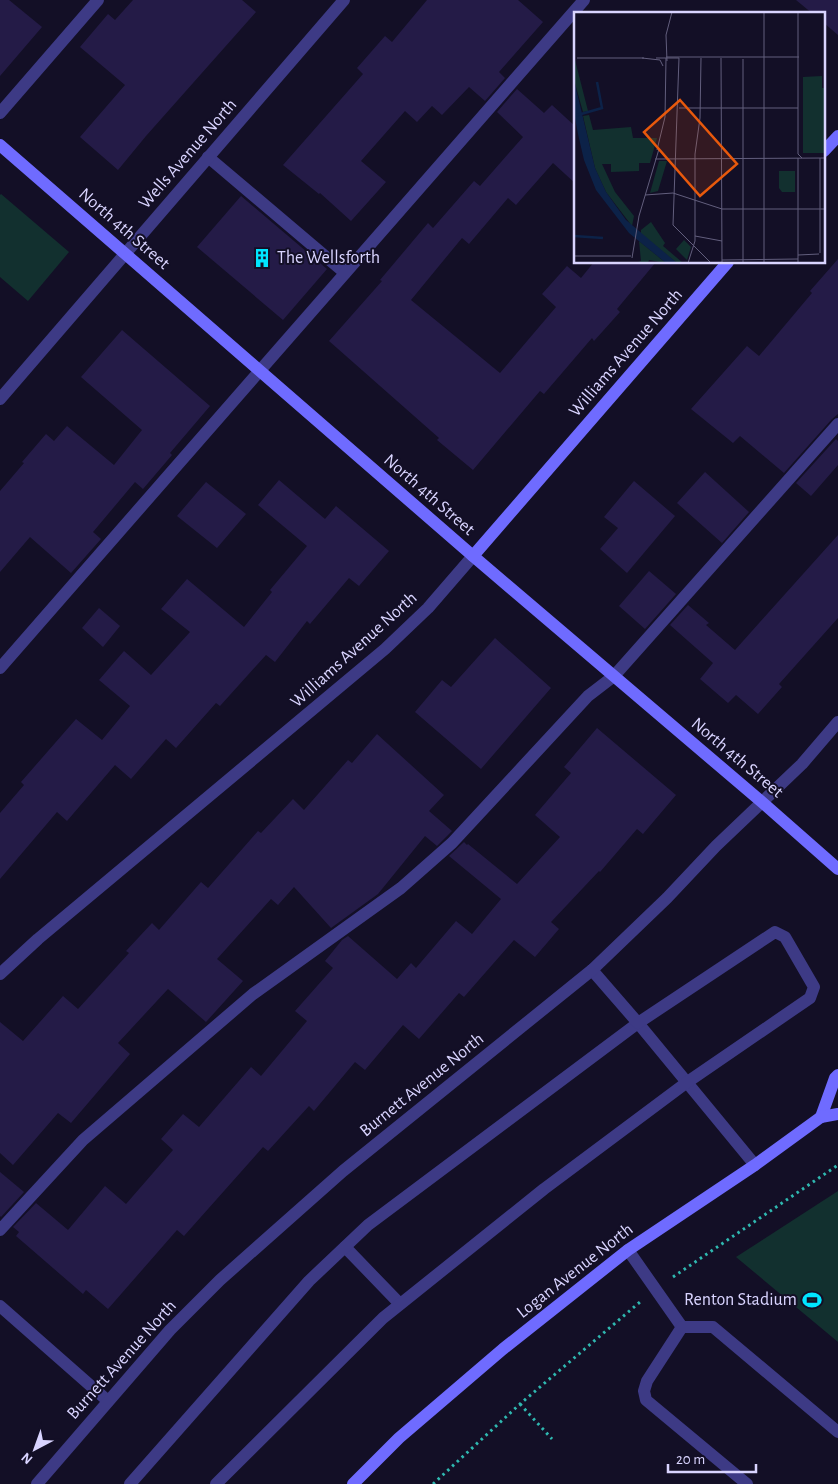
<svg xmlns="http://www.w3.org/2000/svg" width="838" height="1484" viewBox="0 0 838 1484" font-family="'Alegreya Sans',sans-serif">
<rect width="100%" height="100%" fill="#130f26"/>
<g fill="#12302f">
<polygon points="1,194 69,252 28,301 0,277 0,195"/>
<polygon points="838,1191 838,1342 736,1257"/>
</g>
<g fill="#241b47">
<polygon points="0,0 9,0 42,27 0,76"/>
<polygon points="133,0 242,0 256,12 146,136 118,170 80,137 125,85 80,47 108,14 115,20"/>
<polygon points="427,0 518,0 543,22 499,72 505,78 485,101 469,87 442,115 432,106 417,122 405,111 361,161 386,182 351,221 320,193 319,194 283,165 363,74 357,68 385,36 392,42"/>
<polygon points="796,0 838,0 838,35 824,23 824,14 813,14"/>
<polygon points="517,89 544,113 552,105 576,127 576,184 553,163 516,205 508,198 469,244 462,238 411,300 500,373 556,307 542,294 567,266 581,278 594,262 656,262 617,309 620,312 594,341 592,338 544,394 540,391 473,470 437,440 439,438 329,341 382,281 380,280 428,223 433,228 474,181 480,186 523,137 497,112"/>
<polygon points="241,196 327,269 283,320 197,247"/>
<polygon points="838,259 838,414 832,419 784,473 740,436 733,443 691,409 747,346 759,356 812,293 810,291"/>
<polygon points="122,330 210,406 170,453 172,455 143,489 135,482 93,532 101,539 71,573 30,537 0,572 0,491 24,463 22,462 46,434 54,441 67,426 114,465 142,430 81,377"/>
<polygon points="836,439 838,441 838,465 811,496 796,483"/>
<polygon points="705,472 749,512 722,543 677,503"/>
<polygon points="279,480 325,519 336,506 389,551 359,586 349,578 310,624 307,621 275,662 266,655 220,706 216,703 176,748 166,739 131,779 115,765 67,821 57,812 0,879 0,813 24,785 21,782 76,719 102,740 130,706 99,680 124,651 151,675 190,632 161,609 187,579 244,627 272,592 270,590 307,546 258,505"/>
<polygon points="634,481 675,516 627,573 600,549 618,528 604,517"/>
<polygon points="206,482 246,514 217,548 177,516"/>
<polygon points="838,535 838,618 779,684 782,687 758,714 736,695 728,703 700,679 713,663 670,625 688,605 709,623 706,625 735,650"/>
<polygon points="649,571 676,594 645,629 619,606"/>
<polygon points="99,608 120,626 103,647 82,628"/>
<polygon points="495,638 551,688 481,769 415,712 442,680 451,687"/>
<polygon points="597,728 676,795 643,834 637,829 600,872 599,871 551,922 559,929 535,957 514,940 464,997 459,993 419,1039 403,1025 365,1070 355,1062 314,1111 309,1106 268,1151 263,1147 184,1236 177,1230 108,1309 86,1290 83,1294 16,1236 19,1232 13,1227 36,1203 68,1230 105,1186 126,1204 173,1150 161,1139 183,1114 199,1127 251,1067 261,1076 307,1021 295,1011 333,968 325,961 342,940 348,936 397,979 411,963 416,968 456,921 472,934 501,899 449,856 464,842 467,845 468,844 517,884 560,837 535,815 571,773 564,767"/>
<polygon points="377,734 444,795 429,811 452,831 437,846 425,836 378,894 331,928 294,887 278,905 271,899 217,959 243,981 206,1022 168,989 118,1043 130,1054 71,1123 58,1113 13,1165 0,1153 0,1022 23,1041 63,996 78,1009 129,953 126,951 152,923 159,930 201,882 208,888 258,831 261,833 293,799 304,810 348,760 352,763"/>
<polygon points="0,1172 24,1192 1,1217 0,1216"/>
</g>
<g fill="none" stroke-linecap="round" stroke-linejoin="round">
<g stroke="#2fb8b0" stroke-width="3" stroke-dasharray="2.5 4" stroke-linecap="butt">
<polyline points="673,1277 838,1165"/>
<polyline points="520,1404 552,1439"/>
<polyline points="433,1484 520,1404 640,1302"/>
</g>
<g stroke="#3d3a85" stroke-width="12">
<polyline points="0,113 98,0"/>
<polyline points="208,157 345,273"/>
<polyline points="0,668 584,0"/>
<polyline points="0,1230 83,1140 253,994 401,888 452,843 588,696 614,676 838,424"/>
<polyline points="345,1247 400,1304"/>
<polyline points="628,1250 682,1327"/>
<polyline points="130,1484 309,1281 368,1225 638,1023 755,1165"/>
<polyline points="216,1484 383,1318 544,1189 686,1083 810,998 814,987 785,937 775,932 638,1023 592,970"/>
<polyline points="747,1484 646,1400 644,1391 647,1381 682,1327 713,1327 838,1432"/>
</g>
<g stroke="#3d3a85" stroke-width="12">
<polyline points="0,399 344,0"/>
<polyline points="0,974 38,939 385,649 428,608 473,556"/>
<polyline points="0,1306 108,1401"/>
<polyline points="37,1484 170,1330 220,1280 343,1171 592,970 667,898 716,846 802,764 838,722"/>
</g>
<g stroke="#6f6bff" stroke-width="12">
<polyline points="0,145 473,556 763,803 838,869"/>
<polyline points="824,151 838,136"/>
<polyline points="473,556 728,262"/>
<polyline points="821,1117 835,1078 838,1075"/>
<polyline points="353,1484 399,1438 503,1349 628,1250 755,1165 821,1117 838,1114"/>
</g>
</g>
<defs>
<g id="building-bare" transform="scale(1.5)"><path d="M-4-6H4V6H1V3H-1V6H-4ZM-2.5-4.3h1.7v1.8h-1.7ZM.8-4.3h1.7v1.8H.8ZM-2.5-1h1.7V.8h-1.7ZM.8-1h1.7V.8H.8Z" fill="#00e5ff" stroke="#130f26" stroke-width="2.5" paint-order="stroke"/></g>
<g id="stadium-bare" transform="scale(1.5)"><path d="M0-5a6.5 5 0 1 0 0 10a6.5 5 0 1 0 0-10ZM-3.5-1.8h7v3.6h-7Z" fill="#00e5ff" stroke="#130f26" stroke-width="2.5" paint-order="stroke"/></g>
</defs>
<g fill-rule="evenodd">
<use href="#building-bare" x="262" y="258"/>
<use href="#stadium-bare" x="812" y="1300"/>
</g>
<g text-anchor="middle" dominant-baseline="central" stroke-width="4" stroke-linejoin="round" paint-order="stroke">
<g font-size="18" fill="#d9d4ff" stroke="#130f26">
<text transform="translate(188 154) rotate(-49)">Wells Avenue North</text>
<text transform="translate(124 229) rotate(41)">North 4th Street</text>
<text transform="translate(626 353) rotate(-49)">Williams Avenue North</text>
<text transform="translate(429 495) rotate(41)">North 4th Street</text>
<text transform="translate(354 650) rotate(-42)">Williams Avenue North</text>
<text transform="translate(737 758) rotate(40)">North 4th Street</text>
<text transform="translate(422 1085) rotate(-39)">Burnett Avenue North</text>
<text transform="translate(575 1271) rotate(-38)">Logan Avenue North</text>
<text transform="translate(122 1360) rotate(-48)">Burnett Avenue North</text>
</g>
<g font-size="18" fill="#d9d4ff" stroke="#130f26" text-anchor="start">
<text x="277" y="258">The Wellsforth</text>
<text x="797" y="1300" text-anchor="end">Renton Stadium</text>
</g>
</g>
<g transform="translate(574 12)">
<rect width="251" height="251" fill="#130f26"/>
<path d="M0 44 14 99 9 100 0 68ZM248 64V76H252L251 141H229V65ZM15 103 19 118 57 115 59 126H83L76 151H65V159L37 160V152H28L41 180 60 204 58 214 32 180 21 156 9 104ZM85 149H93L84 179 76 181ZM205 159H221V180H208L205 176ZM77 210 91 231 89 234 109 251H103L67 222V218ZM110 228 117 235 113 248 102 237ZM65 229 92 251 75 248 74 251H61L67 249Z" fill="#12302f"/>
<path d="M0 68 21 156 32 180 52 208 103 251H92L55 221 22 178 10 148 4 122 0 101Z" fill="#0c2248"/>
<path fill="none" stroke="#0c2248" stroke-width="2.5" d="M0 104 28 96 23 70M0 224 29 226"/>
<path fill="none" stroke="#625e7d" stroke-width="1" d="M190 0V251M224 0V142L228 146M92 45H225M3 46H70M68 46 86 48 89 54M82 46H105M105 46 99 213 137 251M147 46 148 251M169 47V251M93 49 92 23 98 0M105 96H224M83 138 91 105 92 46M81 147 252 146M71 183 99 181 148 197H252M121 224 148 229M246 241V146M224 243 245 242M0 244H57M58 246 65 204 85 137M148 248 224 247M114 251 121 229V142L126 106 127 46M224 251V146"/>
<path fill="#e8590c" fill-opacity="0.15" stroke="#e8590c" stroke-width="2.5" d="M106 88 163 152 126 184 70 120Z"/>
<rect width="251" height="251" fill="none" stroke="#d9d4ff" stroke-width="2.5"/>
</g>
<g transform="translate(35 1449) rotate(221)" stroke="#130f26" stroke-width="4" paint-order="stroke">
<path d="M0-4L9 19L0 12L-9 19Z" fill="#d9d4ff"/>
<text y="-8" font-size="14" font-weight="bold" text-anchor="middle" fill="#d9d4ff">N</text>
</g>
<path d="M668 1464v8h88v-8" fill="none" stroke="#d9d4ff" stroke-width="2.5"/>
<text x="676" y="1464" font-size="15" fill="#d9d4ff" stroke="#130f26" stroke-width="4" paint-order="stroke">20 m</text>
</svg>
